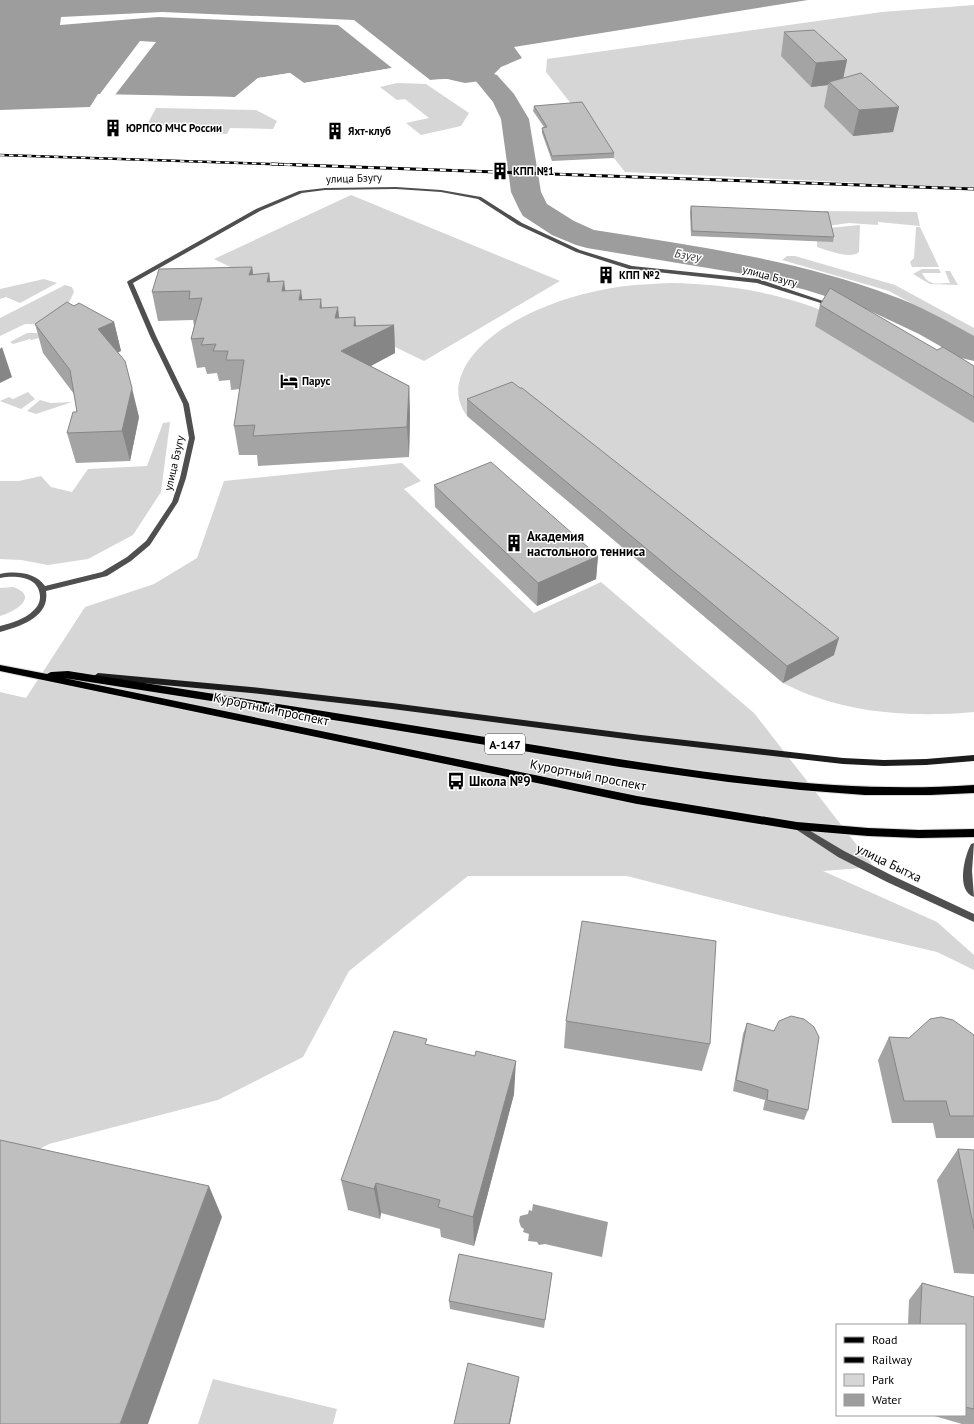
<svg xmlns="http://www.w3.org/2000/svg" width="974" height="1424" viewBox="0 0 974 1424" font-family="'PT Sans',sans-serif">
<rect width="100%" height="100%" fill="#fff"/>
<g fill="#d6d6d6">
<polygon points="974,5 974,188 625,172 546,72 547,59 882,12"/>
<polygon points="397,83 426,84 469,113 461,126 421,135 406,123 429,118 405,99 397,100 380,87"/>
<polygon points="156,108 256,110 277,121 273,129 230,128 227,134 199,133 202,126 147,125"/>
<polygon points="351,195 560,281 424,361 214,259"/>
<polygon points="824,211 917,212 920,226 878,222 878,225 849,223 827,226"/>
<path d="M860 225 859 252C851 260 827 250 817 247V237L835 239 828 228Z"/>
<polygon points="916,227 920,227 939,267 912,267 910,262 914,258"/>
<polygon points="787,256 795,256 895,285 974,328 974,338 889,291 782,260"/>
<path d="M922 269H939L941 273H922C929 287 937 283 950 283L945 271H950L958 285 930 284 913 274Z"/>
<polygon points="44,279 57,283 20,303 6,297 0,299 0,289"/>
<path d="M671 283C728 284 782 293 834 315L974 391V712C909 718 841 713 783 683L467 416C455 399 456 383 466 365 495 318 573 292 626 286 641 284 656 284 671 283Z"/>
<polygon points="65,285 72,287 74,292 58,325 25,324 0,336 0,318"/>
<polygon points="27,333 37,333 39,338 31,340 30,339 13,344 10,342"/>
<polygon points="28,392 35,399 21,409 0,401 9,397 13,399"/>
<polygon points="40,400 51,403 72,402 36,414 27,411"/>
<polygon points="170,422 161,492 133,535 88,559 48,565 21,560 0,559 0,481 19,481 41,476 51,487 72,492 88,469 147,466 163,423"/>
<polygon points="402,463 421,481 404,489 534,613 601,582 754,713 874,867 823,871 937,922 974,955 974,970 937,952 775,914 627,876 468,876 349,971 303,1057 218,1100 49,1144 0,1170 0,692 26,698 85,607 154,584 197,558 224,481"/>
<path d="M13 587C40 596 15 612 0 616V588Z"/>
<polygon points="213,1379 337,1409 333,1424 198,1424"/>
</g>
<g fill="#9d9d9d">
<polygon points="0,0 808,0 514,47 522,58 501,67 488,80 465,83 447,79 430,80 410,65 304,83 290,73 258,78 235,97 98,94 90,107 0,110"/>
<polygon points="533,1204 608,1222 602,1257 545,1244 539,1245 537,1242 528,1241 529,1234 523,1232 524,1229 521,1227 519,1221 520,1216 528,1214 529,1210 532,1211"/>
</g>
<polygon fill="#fff" points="162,12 354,20 430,80 447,79 467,85 447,81 430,82 410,67 304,85 290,75 259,80 236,99 99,96 92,107 90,107 140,41 156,42 115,95 235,97 258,78 290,73 304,83 392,68 338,25 158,17 60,25 61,17"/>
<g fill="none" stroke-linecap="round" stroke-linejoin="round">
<path fill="#9d9d9d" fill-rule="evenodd" d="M488 72 497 75 514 94 529 119 541 192 547 204 574 221 594 230C694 246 795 259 890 295 919 305 947 321 974 336V361L961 358 919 334 866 309 806 290 744 274 587 248 576 245 552 235 523 216 519 209 511 192 501 119 493 102 475 80 479 75Z"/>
<g stroke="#dbdbdb" stroke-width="2">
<path id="primary" d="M0 665 47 674 51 672 68 671C213 694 359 716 504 740 659 765 816 796 974 785V793L930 795H865L800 790 728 782 620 767 346 722 64 678 637 796 797 822 868 828 919 830 974 829V837L919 838 868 836 797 830 637 804 0 671Z"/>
</g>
<g fill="#4f4f4f" fill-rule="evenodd">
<path d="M396 187 441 190 481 197 522 223 580 250 632 266 758 279 835 305 830 306 757 283 629 269 576 252 518 225 478 199 441 192 396 189 325 190 302 193 260 211 133 283 156 336 189 404 195 438 186 478 178 502 150 545 131 561 107 576 46 591C50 617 21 626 0 632V626C12 623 25 619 34 610 38 606 40 602 40 596 39 576 15 575 0 578V574C15 571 35 572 45 586L102 572 127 557 146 541 172 502 180 478 189 438 183 404 150 336 127 282 128 281 256 209 299 191 325 188Z"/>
<polygon points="797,823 844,851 893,876 974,914 974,922 887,882 838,857 794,828 793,826 794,824"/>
<path d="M974 843 972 871 974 897C956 891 964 857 971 844Z"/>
</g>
<polygon fill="#1c1c1c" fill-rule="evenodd" points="98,673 251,687 392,703 641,735 843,758 884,760 926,759 974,755 974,761 926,765 884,766 843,764 641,741 392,709 251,693 98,679 94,676"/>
<use href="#primary" fill="#000" fill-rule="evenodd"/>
<g stroke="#000" stroke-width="2.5">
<polyline id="rail-far1" points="0,155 301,165"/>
</g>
<g stroke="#000" stroke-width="3">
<polyline id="rail" points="272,164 974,189"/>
</g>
<use href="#rail-far1" stroke="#fff" stroke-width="1.5" stroke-dasharray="4.5" stroke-linecap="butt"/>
<use href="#rail" stroke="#fff" stroke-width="2" stroke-dasharray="6" stroke-linecap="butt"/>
</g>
<g fill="#a4a4a4">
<polygon points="784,32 847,60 843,78 899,107 893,132 853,136 824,107 828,85 811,87 781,56"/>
<polygon points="534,106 614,153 614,158 552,161 542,133 542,128 544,127 533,111"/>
<polygon points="691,206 834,237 833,242 691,236 690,212"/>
<polygon points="252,267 253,275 269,273 270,282 303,300 322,308 339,318 355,317 356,326 394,325 395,353 371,366 409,386 410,416 409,457 258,466 257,455 239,455 234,426 240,389 231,390 230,380 219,381 217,373 207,374 205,367 197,368 191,339 194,326 193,320 158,321 152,292"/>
<polygon points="820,305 937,350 974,366 974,423 815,326"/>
<polygon points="74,306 114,322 121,351 118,352 139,417 130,461 76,463 67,433 77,412 74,394 43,353 35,324"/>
<polygon points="520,388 834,655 783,683 467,416 467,399"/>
<polygon points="434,485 598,556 596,579 537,606 435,507"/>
<polygon points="566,1021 710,1044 702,1071 564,1048"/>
<polygon points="747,1023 808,1110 804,1120 763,1110 765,1100 733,1091 743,1034"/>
<polygon points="974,1035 974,1138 936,1138 933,1123 892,1123 878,1060 889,1037 909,1038"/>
<polygon points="427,1044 514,1094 474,1246 441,1237 440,1229 381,1213 380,1219 348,1210 341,1180"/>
<polygon points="958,1149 974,1150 974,1274 954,1273 937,1180"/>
<polygon points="552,1273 544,1328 450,1309 449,1301"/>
<polygon points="922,1283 974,1297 974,1424 962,1424 931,1415 965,1415 965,1325 908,1325 909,1300"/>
</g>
<g fill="#868686">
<polygon points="847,60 842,84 829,82 828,85 811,87 816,63"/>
<polygon points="899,107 893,132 853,136 859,110"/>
<polygon points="252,267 256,295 249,275"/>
<polygon points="269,273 273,301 267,282"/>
<polygon points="284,281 288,309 282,291"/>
<polygon points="301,290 305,318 299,300"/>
<polygon points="321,299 324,327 320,308"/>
<polygon points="338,307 341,336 335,318"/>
<polygon points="355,317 358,343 394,325 395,353 344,380 341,351 354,326"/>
<polygon points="114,322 121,351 105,358 98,329"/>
<polygon points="2,347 12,377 0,383 0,349"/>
<polygon points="409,386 410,416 409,457 407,427"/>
<polygon points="132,388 139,417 130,461 122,431"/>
<polygon points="598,556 596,579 537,606 538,583"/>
<polygon points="839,638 834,655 783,683 787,666"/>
<polygon points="516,1061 514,1094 474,1246 473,1217"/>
<polygon points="376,1183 381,1213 380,1219 374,1189"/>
<polygon points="209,1186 222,1217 148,1424 120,1424"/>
<polygon points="519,1377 518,1384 510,1424 509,1424"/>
</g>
<g fill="#bfbfbf" stroke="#868686">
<polygon points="814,30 847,60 816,63 784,32"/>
<polygon points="861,73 899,107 859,110 829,82"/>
<polygon points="582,102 614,153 552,156 542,128 547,127 534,106"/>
<polygon points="691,206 828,212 834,237 692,231"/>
<polygon points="252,267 249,275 269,273 267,282 284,281 282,291 301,290 299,300 321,299 320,308 338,307 335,318 355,317 354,326 394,325 341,351 409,386 407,427 253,436 255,425 234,426 244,360 226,360 228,351 213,351 216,344 201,345 204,338 191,339 202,298 189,299 190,291 152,292 159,269"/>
<polygon points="830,288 937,350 943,347 974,366 974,397 820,305"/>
<polygon points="67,302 74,306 79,303 114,322 98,329 125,361 132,388 122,431 67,433 73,412 77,412 70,370 35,324"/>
<polygon points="512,382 520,388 522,388 839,638 787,666 467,399"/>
<polygon points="491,462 598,556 538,583 434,485"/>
<polygon points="582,921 716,941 710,1044 566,1021"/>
<polygon points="791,1016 804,1019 814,1027 819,1037 808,1110 767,1100 768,1090 736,1080 747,1023 774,1031 779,1021"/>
<polygon points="941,1017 953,1020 974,1035 974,1116 950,1116 946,1101 904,1101 889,1037 909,1038 930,1019"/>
<polygon points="394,1031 427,1039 425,1044 475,1056 476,1051 516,1061 473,1217 438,1207 440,1200 376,1183 374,1189 341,1180"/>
<polygon points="0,1140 209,1186 120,1424 0,1424"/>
<polygon points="958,1149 974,1150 974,1229"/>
<polygon points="459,1254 552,1273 545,1320 449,1301"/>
<polygon points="922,1283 974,1297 974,1409 965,1407 965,1325 920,1325"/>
<polygon points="468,1363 519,1377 509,1424 454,1424"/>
</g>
<defs>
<g id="building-bare" transform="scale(1.38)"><path d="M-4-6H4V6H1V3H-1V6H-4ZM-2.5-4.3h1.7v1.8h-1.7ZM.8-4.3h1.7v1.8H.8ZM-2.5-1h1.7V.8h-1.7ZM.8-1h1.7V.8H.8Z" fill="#000" stroke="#fff" stroke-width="2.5" paint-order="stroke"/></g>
<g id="hotel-bare" transform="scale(1.38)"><path d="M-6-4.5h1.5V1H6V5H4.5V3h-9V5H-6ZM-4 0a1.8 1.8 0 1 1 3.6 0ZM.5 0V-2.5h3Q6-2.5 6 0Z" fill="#000" stroke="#fff" stroke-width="2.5" paint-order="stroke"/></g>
<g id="bus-bare" transform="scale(1.38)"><path d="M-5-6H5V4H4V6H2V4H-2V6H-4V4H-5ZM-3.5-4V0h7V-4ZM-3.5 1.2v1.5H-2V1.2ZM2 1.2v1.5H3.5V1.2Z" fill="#000" stroke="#fff" stroke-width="2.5" paint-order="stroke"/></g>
</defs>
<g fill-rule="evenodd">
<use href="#building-bare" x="113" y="128"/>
<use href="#building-bare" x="335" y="131"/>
<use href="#building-bare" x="500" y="171"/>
<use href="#building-bare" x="606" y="275"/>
<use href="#hotel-bare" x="289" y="381"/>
<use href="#building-bare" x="514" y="543"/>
<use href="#bus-bare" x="456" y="781"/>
</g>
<g text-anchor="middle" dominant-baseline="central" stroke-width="3" stroke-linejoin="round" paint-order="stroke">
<g font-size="11" font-weight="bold" fill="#000" stroke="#fff" text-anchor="start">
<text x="126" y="128">ЮРПСО МЧС России</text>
<text x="348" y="131">Яхт-клуб</text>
<text x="513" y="171">КПП №1</text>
<text x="619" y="275">КПП №2</text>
<text x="302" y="381">Парус</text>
</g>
<g font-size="11" fill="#000" stroke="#fff">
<text transform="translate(354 178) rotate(-2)">улица Бзугу</text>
<text transform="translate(770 276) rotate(15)">улица Бзугу</text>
<text transform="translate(174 463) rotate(-77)">улица Бзугу</text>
</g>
<g font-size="12" font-style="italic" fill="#3e3e3e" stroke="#fff">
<text transform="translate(688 255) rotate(10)">Бзугу</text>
</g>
<rect fill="#fff" stroke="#4c4c4c" stroke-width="1" x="485" y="734" width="40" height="20" rx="3"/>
<g font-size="12" font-weight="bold" fill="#000">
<text x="505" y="744">А-147</text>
</g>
<g font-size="13" font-weight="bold" fill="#000" stroke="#fff" text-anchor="start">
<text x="527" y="536">Академия<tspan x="527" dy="15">настольного тенниса</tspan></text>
<text x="469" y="781">Школа №9</text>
</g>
<g font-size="13" fill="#000" stroke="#fff">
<text transform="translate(271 709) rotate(12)">Курортный проспект</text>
<text transform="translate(588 775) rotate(11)">Курортный проспект</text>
<text transform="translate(889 863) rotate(26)">улица Бытха</text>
</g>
</g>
<rect x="836" y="1324" width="130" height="92" fill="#ffffff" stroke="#999999"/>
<rect x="844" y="1337" width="20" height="6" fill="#000000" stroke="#999999"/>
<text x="872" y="1344" font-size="12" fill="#000000">Road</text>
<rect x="844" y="1357" width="20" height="6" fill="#000000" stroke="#999999"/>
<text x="872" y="1364" font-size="12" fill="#000000">Railway</text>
<rect x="844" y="1374" width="20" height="12" fill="#d6d6d6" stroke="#999999"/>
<text x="872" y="1384" font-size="12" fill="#000000">Park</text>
<rect x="844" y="1394" width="20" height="12" fill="#9d9d9d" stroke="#999999"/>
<text x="872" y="1404" font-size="12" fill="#000000">Water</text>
</svg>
